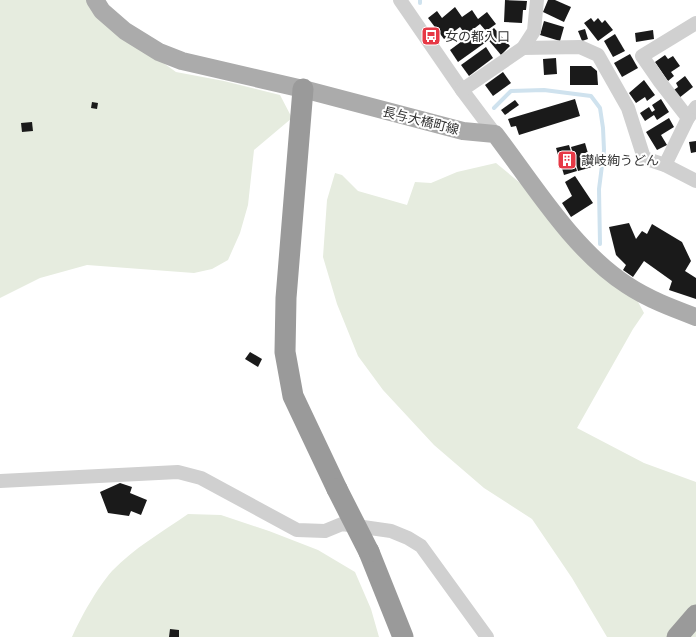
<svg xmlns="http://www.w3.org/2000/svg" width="696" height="637" viewBox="0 0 696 637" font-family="Lato,'Noto Sans JP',sans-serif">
<rect width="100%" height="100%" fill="#fff"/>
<g fill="#e6ecdf">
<polygon points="0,0 91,0 137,44 176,72 224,81 280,95 292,118 254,150 248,205 240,233 228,260 212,269 194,273 87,265 40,278 0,298"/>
<polygon points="496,163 537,197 629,285 644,313 633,329 577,428 644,463 696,482 696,637 607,637 572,578 532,519 484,488 434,445 383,390 358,356 337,304 323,257 327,200 335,173 342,175 358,191 407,205 415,182 431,183 457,172"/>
<path d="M188 514 221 515 269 531 318 550 355 572 371 609 379 637H72C81 617 97 588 112 571 134 548 162 532 188 514Z"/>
</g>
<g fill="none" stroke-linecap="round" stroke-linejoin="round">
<g stroke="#cfe2ee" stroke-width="4">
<polyline points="420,0 420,3"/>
<polyline points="494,108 511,91 544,90 591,96 600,108 603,128 604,150 599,189 600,244"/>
</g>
</g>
<g fill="#1a1a1a">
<polygon points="505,0 527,1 526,10 523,10 522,23 504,22"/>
<polygon points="548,0 555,0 571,7 564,22 543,12"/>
<polygon points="455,7 462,17 472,10 478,19 487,12 496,24 486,31 480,24 466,35 460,27 444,39 428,18 437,11 442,18"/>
<polygon points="591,18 594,22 598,18 602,23 605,20 613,30 598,41 584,23"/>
<polygon points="544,21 564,27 560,41 540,35"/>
<polygon points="494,28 510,46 501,55 485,36"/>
<polygon points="585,29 588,39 582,41 578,31"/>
<polygon points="477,30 486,42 458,62 450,50"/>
<polygon points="653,30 654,39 636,42 635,33"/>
<polygon points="615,34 625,51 613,57 604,41"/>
<polygon points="486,47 493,58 469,76 461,65"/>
<polygon points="630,54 638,68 622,77 614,63"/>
<polygon points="665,55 668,59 673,56 680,66 671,72 674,76 668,81 655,62"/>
<polygon points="556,58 557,74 544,75 543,59"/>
<polygon points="570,66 591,66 597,71 598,85 570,85"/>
<polygon points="503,72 511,83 493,96 485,85"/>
<polygon points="685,76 693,87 679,98 674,90 678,87 676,83"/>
<polygon points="644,80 655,95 647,101 645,97 636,103 629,93"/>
<polygon points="575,99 580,116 519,135 516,126 511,127 508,119"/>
<polygon points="661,99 669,112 657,120 654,115 645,121 640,113 649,107 652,112 655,110 652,105"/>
<polygon points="515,100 519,105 505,115 501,110"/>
<polygon points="92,102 98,103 97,109 91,108"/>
<polygon points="669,118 674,127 661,135 667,145 657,150 646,132"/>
<polygon points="32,122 33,131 22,132 21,123"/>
<polygon points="696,141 696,152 691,153 689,142"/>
<polygon points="585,143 592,167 578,171 571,147"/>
<polygon points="569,145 577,171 564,175 556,148"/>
<polygon points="575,176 593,203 571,217 562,203 572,196 565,182"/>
<polygon points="629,223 636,239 642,231 647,234 652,224 682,242 691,261 685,271 696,278 696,299 669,290 672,281 644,261 633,277 623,270 626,265 616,255 609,227"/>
<polygon points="250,352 262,359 258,367 245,359"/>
<polygon points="120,483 132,487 130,493 147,500 141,515 131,511 129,516 108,513 100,492"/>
<polygon points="170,629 179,630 179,637 169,637"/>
</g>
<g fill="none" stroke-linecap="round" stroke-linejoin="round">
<g stroke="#d0d0d0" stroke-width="14">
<polyline points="400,0 462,90 495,134"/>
<polyline points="696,23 642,56 660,82 688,118 696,107"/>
<polyline points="523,48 580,47 598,55 628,108 644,158 665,165 696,181"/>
<polyline points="462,90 523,48 534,31 537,0"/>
<polyline points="665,165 688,118"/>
<polyline points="0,481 178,472 201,478 297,530 325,531 342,524 391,531 408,538 421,546 487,637"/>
</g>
<path stroke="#ababab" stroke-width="18" d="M95 0 102 11 125 31 159 52 182 61 303 89 463 131 495 134C534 185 573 250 627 285 648 299 672 308 696 317"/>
<g stroke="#9a9a9a" stroke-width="21">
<polyline points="303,89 286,298 285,352 293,396 337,489"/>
<polyline points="369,552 403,637"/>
<polyline points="677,637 696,615"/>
</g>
<polyline stroke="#9a9a9a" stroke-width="21" points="337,489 369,552"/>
</g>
<defs>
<g id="bus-square" transform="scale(1)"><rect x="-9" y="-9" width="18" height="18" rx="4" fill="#e63946" stroke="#fff"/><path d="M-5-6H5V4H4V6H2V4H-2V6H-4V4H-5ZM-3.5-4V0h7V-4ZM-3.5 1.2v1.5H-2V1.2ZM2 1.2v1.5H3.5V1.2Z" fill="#fff"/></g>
<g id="building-square" transform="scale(1)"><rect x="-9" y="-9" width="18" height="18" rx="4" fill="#e63946" stroke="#fff"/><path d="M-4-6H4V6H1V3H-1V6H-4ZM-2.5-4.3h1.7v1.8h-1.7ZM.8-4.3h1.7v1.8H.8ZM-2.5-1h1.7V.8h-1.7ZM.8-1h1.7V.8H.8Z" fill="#fff"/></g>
</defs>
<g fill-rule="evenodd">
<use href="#bus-square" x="431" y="36"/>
<use href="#building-square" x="567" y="160"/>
</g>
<g text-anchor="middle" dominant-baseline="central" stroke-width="4" stroke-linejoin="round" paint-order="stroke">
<g font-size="13" fill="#333" stroke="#fff" text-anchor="start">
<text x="445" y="36">女の都入口</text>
<text x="581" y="160">讃岐絢うどん</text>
</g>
<g font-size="13" fill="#333" stroke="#fff">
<text transform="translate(421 120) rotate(14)">長与大橋町線</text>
</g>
</g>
</svg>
